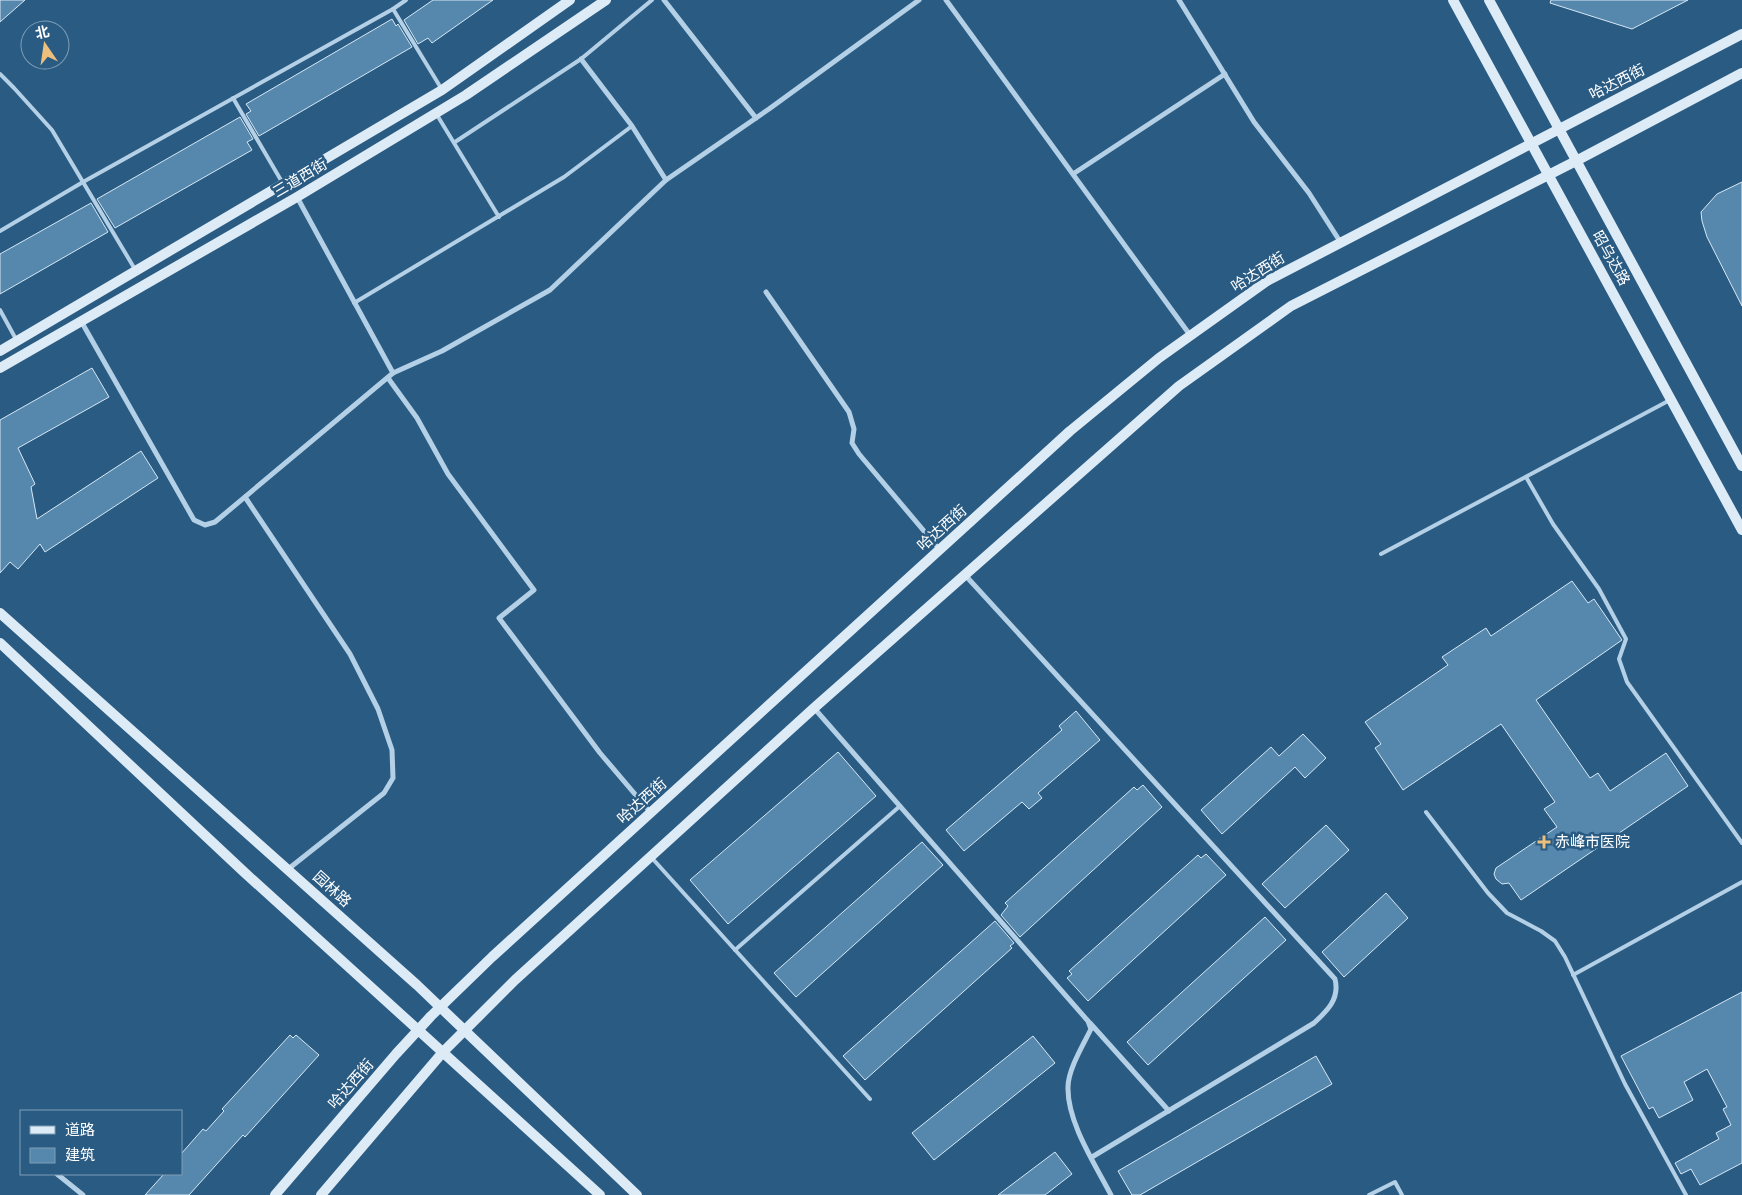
<svg xmlns="http://www.w3.org/2000/svg" width="1742" height="1195" viewBox="0 0 1742 1195" font-family="'Work Sans','Noto Sans SC',sans-serif">
<rect width="100%" height="100%" fill="#2a5b83"/>
<g fill="#5687ad" stroke="#d7e8f5">
<polygon points="0,0 25,0 0,22"/>
<polygon points="433,0 493,0 432,43 428,38 418,44 404,20"/>
<polygon points="1551,0 1688,0 1632,29 1550,3"/>
<polygon points="392,19 396,26 398,24 412,47 259,136 246,114 251,111 246,104"/>
<polygon points="240,117 253,139 247,142 252,150 115,228 97,199"/>
<polygon points="1742,182 1742,306 1707,237 1702,221 1701,212 1717,194"/>
<polygon points="91,203 108,232 0,294 0,254"/>
<polygon points="92,368 109,397 18,448 35,484 31,487 37,519 141,451 158,478 45,552 40,544 18,569 10,562 0,573 0,420"/>
<polygon points="1572,581 1588,603 1594,599 1622,640 1536,700 1590,778 1598,773 1610,791 1666,753 1688,786 1521,900 1509,883 1502,884 1496,879 1494,874 1496,868 1557,827 1544,809 1555,802 1501,724 1403,790 1375,748 1381,744 1365,722 1448,665 1442,657 1486,628 1491,636"/>
<polygon points="1076,711 1100,740 1038,793 1042,798 1029,809 1022,802 964,851 946,830 1062,730 1059,726"/>
<polygon points="1303,734 1326,758 1305,778 1295,767 1222,834 1201,810 1271,747 1279,756"/>
<polygon points="838,752 876,796 728,924 690,880"/>
<polygon points="1143,785 1162,807 1020,937 1001,915 1008,906 1005,903 1134,787 1137,790"/>
<polygon points="1326,825 1349,850 1285,908 1262,884"/>
<polygon points="922,842 943,865 796,997 774,973"/>
<polygon points="1206,854 1226,875 1088,1001 1067,978 1072,974 1069,971 1198,855 1201,858"/>
<polygon points="1386,893 1408,918 1344,977 1322,952"/>
<polygon points="1265,917 1286,940 1148,1065 1127,1042"/>
<polygon points="995,921 1014,943 1010,946 1012,948 865,1080 843,1056"/>
<polygon points="1742,992 1742,1163 1700,1185 1691,1169 1681,1174 1675,1163 1719,1139 1716,1133 1731,1125 1723,1109 1727,1107 1707,1069 1684,1082 1693,1100 1659,1118 1653,1107 1649,1109 1621,1056"/>
<polygon points="290,1035 293,1038 296,1035 319,1055 245,1137 243,1135 189,1195 145,1195 164,1174 181,1174 181,1154 203,1129 206,1131 224,1111 222,1109"/>
<polygon points="1033,1036 1055,1063 934,1160 912,1133"/>
<polygon points="1316,1056 1332,1084 1140,1195 1132,1195 1118,1171"/>
<polygon points="1055,1152 1072,1174 1045,1195 998,1195"/>
</g>
<g fill="none" stroke-linecap="round" stroke-linejoin="round">
<g stroke="#b4d0e6" stroke-width="4">
<polyline points="393,9 441,88"/>
<polyline points="0,74 14,88 52,130 136,271"/>
<polyline points="233,98 282,182"/>
<polyline points="437,115 499,217"/>
<polyline points="455,142 581,59 652,0"/>
<polyline points="0,231 83,182 393,9 406,0"/>
<polyline points="354,303 564,177 632,126"/>
<polyline points="0,310 17,341"/>
<polyline points="1526,477 1553,524 1599,589 1626,639 1619,659 1627,682 1742,843"/>
<polyline points="1381,554 1670,400"/>
<polyline points="1426,812 1488,893 1507,913 1541,931 1555,941 1565,957 1625,1084 1686,1195"/>
<polyline points="651,857 870,1099"/>
<polyline points="735,950 900,806"/>
<polyline points="1573,975 1742,882"/>
<polyline points="1369,1195 1395,1182 1402,1195"/>
</g>
<g stroke="#b4d0e6" stroke-width="5">
<polyline points="664,0 756,118"/>
<polyline points="946,0 1190,335"/>
<polyline points="1179,0 1254,122 1309,193 1341,243"/>
<polyline points="581,59 632,126 666,180"/>
<polyline points="1073,174 1225,74"/>
<polyline points="297,197 393,373"/>
<polyline points="766,292 849,412 854,429 852,443 859,454 940,550"/>
<polyline points="81,321 194,520 205,525 215,522 393,373 442,351 550,290 666,180 769,109 919,0"/>
<polyline points="388,378 417,418 448,474 534,590 499,618 600,753 651,813"/>
<polyline points="245,497 350,654 378,709 392,750 393,778 384,793 287,870"/>
<path d="M965 575 1335 979C1340 999 1327 1011 1314 1023L1092 1157"/>
<path d="M814 708 1088 1021 1091 1029C1083 1045 1068 1070 1068 1087 1067 1122 1095 1164 1111 1195"/>
<polyline points="1090,1023 1169,1111"/>
<polyline points="57,1174 83,1195"/>
</g>
<g stroke="#ddebf6" stroke-width="10">
<polyline points="1453,0 1742,530"/>
<polyline points="1489,0 1742,466"/>
<polyline points="0,351 442,90 570,0"/>
<polyline points="0,368 297,197 466,95 606,0"/>
<polyline points="0,613 417,985 637,1195"/>
<polyline points="0,643 244,872 600,1195"/>
<polyline points="275,1195 396,1054 431,1016 492,957 1070,431 1159,358 1267,281 1742,34"/>
<polyline points="321,1195 443,1052 515,980 814,708 1179,386 1291,306 1576,161 1742,73"/>
</g>
</g>
<path fill="#edbf7c" stroke="#2a5b83" stroke-width="2" d="M1541.5 834.5h5v5h5v5h-5v5h-5v-5h-5v-5h5z"/>
<g text-anchor="middle" dominant-baseline="central" stroke-width="5" stroke-linejoin="round" paint-order="stroke">
<g font-size="15" fill="#fff" stroke="#2a5b83">
<text transform="translate(1617 82) rotate(-27)">哈达西街</text>
<text transform="translate(300 178) rotate(-31)">三道西街</text>
<text transform="translate(1611 258) rotate(61)">昭乌达路</text>
<text transform="translate(1258 272) rotate(-32)">哈达西街</text>
<text transform="translate(942 528) rotate(-42)">哈达西街</text>
<text transform="translate(642 801) rotate(-42)">哈达西街</text>
<text transform="translate(332 889) rotate(42)">园林路</text>
<text transform="translate(351 1084) rotate(-49)">哈达西街</text>
</g>
<g font-size="15" fill="#fff" stroke="#2a5b83" text-anchor="start">
<text x="1555" y="842">赤峰市医院</text>
</g>
</g>
<rect x="20" y="1110" width="162" height="65" fill="#2a5b83" stroke="#7f9db5"/>
<rect x="30" y="1126" width="25" height="8" fill="#ddebf6" stroke="#7f9db5"/>
<text x="65" y="1135" font-size="15" fill="#ffffff">道路</text>
<rect x="30" y="1148" width="25" height="15" fill="#5687ad" stroke="#7f9db5"/>
<text x="65" y="1160" font-size="15" fill="#ffffff">建筑</text>
<g transform="translate(45 45) rotate(347)"><circle r="24" fill="#2a5b83" stroke="#7f9db5"/>
<path d="M0-4L9 19L0 12L-9 19Z" fill="#edbf7c"/>
<text y="-8" font-size="14" font-weight="bold" text-anchor="middle" fill="#ffffff">北</text>
</g>
</svg>
